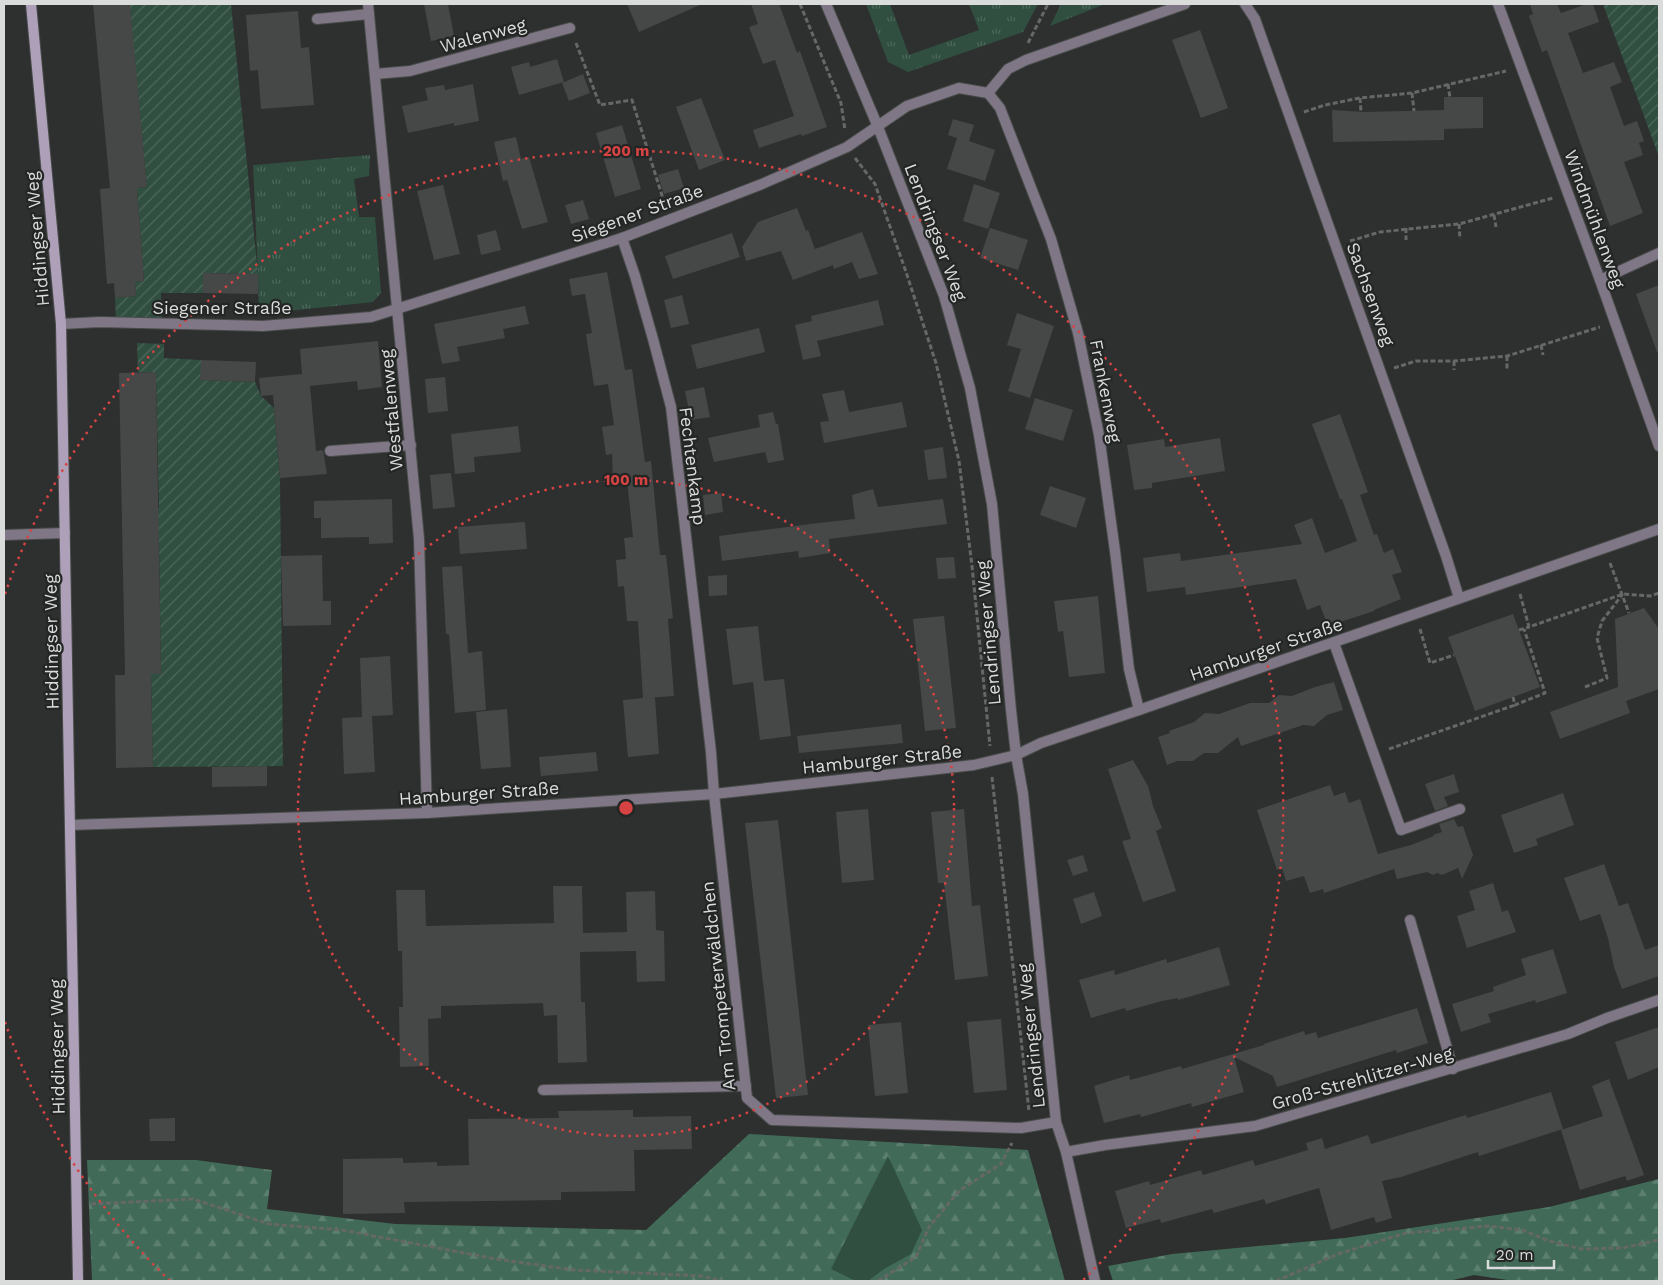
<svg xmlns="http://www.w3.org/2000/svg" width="1663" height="1285" viewBox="0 0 1663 1285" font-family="'Work Sans',sans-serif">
<defs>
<pattern id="grass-tufts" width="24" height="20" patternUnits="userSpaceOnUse" patternTransform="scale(1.25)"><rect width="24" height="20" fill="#304f41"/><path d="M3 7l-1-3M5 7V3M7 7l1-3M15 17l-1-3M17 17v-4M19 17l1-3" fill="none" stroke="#4d685c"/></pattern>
<pattern id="forest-firs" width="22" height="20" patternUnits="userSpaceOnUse" patternTransform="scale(1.25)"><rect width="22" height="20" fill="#416a58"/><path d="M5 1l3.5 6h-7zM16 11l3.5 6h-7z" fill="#5c7f6f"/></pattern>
<pattern id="garden-furrows" width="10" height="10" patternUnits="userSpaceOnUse" patternTransform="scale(1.25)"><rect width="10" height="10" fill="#304f41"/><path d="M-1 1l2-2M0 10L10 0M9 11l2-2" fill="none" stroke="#4d685c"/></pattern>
</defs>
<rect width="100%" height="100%" fill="#2d302e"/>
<g fill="url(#grass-tufts)">
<polygon points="866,4 890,4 909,55 979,30 969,4 1038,4 1023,32 908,72 888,62"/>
<polygon points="1061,4 1105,4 1050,26"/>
<polygon points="370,155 369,176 354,179 359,217 375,217 381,293 373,302 259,314 258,274 253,165"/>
</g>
<g fill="url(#forest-firs)">
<polygon points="749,1134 1028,1150 1065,1281 92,1281 87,1160 196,1160 272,1170 267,1209 395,1224 646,1230"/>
<polygon points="1659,1179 1659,1281 1514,1281 1474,1275 1449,1281 1113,1281 1108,1266 1172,1254 1345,1238 1549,1207"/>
</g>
<polygon fill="#304f41" points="888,1156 922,1230 911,1254 884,1269 868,1281 856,1281 831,1269"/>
<g fill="url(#garden-furrows)">
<polygon points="129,4 231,4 258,274 204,273 203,293 161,293 162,320 116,319 115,298 136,296 135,282 144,281 137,188 147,187"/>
<polygon points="1603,4 1659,4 1659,157"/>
<polygon points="137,343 164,344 164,358 201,360 201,380 255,382 261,396 274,408 280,478 283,766 153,767 151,674 161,674 159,538 152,537 152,509 159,508 156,372 138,372"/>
</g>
<g fill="#454846">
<polygon points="93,4 130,4 147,187 137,188 144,281 135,282 136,296 115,298 114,283 107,284 100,189 110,188"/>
<polygon points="424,4 448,4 454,36 431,41"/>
<polygon points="627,4 702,4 639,32"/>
<polygon points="751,4 779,4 797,53 800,51 827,127 802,136 801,134 759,148 753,130 794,116 775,60 763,64 749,27 758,24"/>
<polygon points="1530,4 1557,4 1561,13 1587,4 1593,4 1599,22 1568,33 1583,73 1614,62 1622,82 1610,87 1624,126 1637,121 1644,141 1639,143 1643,155 1624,162 1643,213 1610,226 1547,50 1542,52 1529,16 1533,14"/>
<polygon points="298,11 301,48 309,47 314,105 261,109 258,70 250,71 246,15"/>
<polygon points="1200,30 1228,108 1201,118 1172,40"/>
<polygon points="557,59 564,82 519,95 511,67 529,62 530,67"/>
<polygon points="583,74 590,93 569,101 562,83"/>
<polygon points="473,84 479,121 454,126 454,123 408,133 402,106 428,100 425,88 444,85 445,90"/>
<polygon points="1444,97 1483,97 1483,128 1444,129 1444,140 1333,142 1332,110 1365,112 1444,110"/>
<polygon points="701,98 725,160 699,170 676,107"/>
<polygon points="953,119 974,125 969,141 995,150 985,181 947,169 957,138 948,135"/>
<polygon points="622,125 641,189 615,197 596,133"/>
<polygon points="516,137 521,159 529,157 548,222 522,229 507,180 503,181 494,142"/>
<polygon points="678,169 684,188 664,194 658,175"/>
<polygon points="974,184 1000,193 988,229 963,221"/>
<polygon points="443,185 460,254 434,260 417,191"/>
<polygon points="583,200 589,219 571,224 565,205"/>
<polygon points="797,208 806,231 808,230 815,249 862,232 878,274 859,279 852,262 834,269 833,265 793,280 781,251 746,261 742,247 758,222"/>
<polygon points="990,228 1028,240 1018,270 980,258"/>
<polygon points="496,230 501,250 481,255 477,235"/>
<polygon points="732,233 740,257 673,279 665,256"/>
<polygon points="607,272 625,370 632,369 645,462 651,461 660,555 666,555 673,618 668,619 674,696 644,698 655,697 659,754 628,757 623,700 643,698 638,621 627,621 624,586 618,587 616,560 626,559 624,538 633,537 627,480 613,482 612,454 606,455 602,427 614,425 608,384 594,386 586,334 592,333 585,294 572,296 569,279"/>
<polygon points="203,273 258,274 258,294 203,293"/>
<polygon points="1659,285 1659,352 1657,352 1636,294"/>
<polygon points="682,295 689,324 671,328 664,300"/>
<polygon points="878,300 884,325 817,341 821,356 803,360 795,325 812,321 811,316"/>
<polygon points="525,306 529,324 503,329 505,338 457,347 460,361 442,364 434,324"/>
<polygon points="1017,313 1054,326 1030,398 1008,391 1021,349 1007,345"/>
<polygon points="759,328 765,352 697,369 691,345"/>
<polygon points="378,341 382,387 358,390 357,381 310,386 316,451 323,450 327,474 280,478 273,395 261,396 259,378 302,374 300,349"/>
<polygon points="201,360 256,362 255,382 200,380"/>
<polygon points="156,372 161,674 151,674 153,767 116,768 115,675 125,675 119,373"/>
<polygon points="445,377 448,411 428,413 425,379"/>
<polygon points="704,387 710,417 691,420 685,391"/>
<polygon points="844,390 849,412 902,402 907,427 824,443 820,422 829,421 822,394"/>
<polygon points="1035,398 1073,410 1063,441 1025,429"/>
<polygon points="773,412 776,424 778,424 784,460 768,463 765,452 714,462 708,438 760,427 758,415"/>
<polygon points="1340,414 1368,492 1360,495 1374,535 1377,534 1384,553 1393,549 1402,572 1392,575 1401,599 1374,610 1374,611 1328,626 1320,605 1307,610 1296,579 1186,595 1185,587 1147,592 1143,558 1180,553 1181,561 1302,544 1294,525 1312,518 1325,553 1357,541 1342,499 1340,499 1312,424"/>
<polygon points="518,426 521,452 474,457 475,472 455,474 451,434"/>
<polygon points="1220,438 1225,471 1152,483 1152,488 1134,490 1127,445 1164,439 1165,447"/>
<polygon points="943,447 947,478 928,480 924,450"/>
<polygon points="451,473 455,507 433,509 430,475"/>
<polygon points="1050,486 1086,498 1076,528 1040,515"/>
<polygon points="873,489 878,507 943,499 947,524 829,539 830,553 799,558 798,551 722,561 719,536 810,524 855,519 852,495"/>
<polygon points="721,493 723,512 705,515 703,495"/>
<polygon points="392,499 393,543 369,544 369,537 321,538 321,518 314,518 314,501"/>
<polygon points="525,522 527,549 460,554 458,527"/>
<polygon points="322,555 323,601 331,601 331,625 283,626 281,556"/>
<polygon points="954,557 956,578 938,579 936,558"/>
<polygon points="462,566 468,653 482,651 486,710 455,713 449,634 446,634 442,567"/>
<polygon points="727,575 727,595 709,596 708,576"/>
<polygon points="1098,596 1105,673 1069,677 1063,631 1058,632 1054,601"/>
<polygon points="1644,608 1659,629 1659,689 1626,701 1630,713 1560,739 1550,712 1618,687 1615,619"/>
<polygon points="1513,614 1540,687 1475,711 1448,637"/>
<polygon points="944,616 956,728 925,731 913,619"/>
<polygon points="758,626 764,681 784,679 791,736 760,740 753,682 733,685 726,629"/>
<polygon points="390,656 393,715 372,716 375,772 344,774 342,718 362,717 360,658"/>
<polygon points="1334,682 1343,710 1327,715 1314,726 1303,725 1241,746 1238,737 1218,753 1204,753 1193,761 1177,761 1167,765 1158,737 1170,733 1169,731 1194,722 1205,713 1219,714 1250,703 1269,703 1279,695 1292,696 1315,687"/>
<polygon points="507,709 511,767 481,769 476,712"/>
<polygon points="901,724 903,743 799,753 797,736"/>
<polygon points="596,752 598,771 541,776 539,757"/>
<polygon points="1133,760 1148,786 1153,806 1162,828 1156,831 1176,891 1143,902 1122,841 1131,839 1108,769"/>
<polygon points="267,766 267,786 212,787 212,767"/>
<polygon points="1454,774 1459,792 1444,797 1448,806 1435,811 1425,784"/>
<polygon points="1330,785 1334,796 1345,792 1349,803 1360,799 1378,854 1411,845 1434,836 1433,835 1442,832 1439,824 1454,819 1458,827 1463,826 1473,855 1462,879 1458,868 1442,875 1437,873 1433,875 1427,872 1397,879 1394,869 1324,893 1323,889 1310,893 1304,876 1286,881 1282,868 1277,870 1257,810"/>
<polygon points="1563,793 1574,825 1536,839 1538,845 1514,853 1501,815"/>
<polygon points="868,809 874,880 842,883 836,812"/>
<polygon points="964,809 972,906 980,905 988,976 955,980 944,883 938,883 931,812"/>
<polygon points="778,820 808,1095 776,1098 745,823"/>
<polygon points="1083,855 1088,871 1073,876 1067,860"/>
<polygon points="1604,864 1619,906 1628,903 1645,950 1659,945 1659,976 1622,989 1614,967 1608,938 1600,914 1580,921 1564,878"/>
<polygon points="1493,883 1502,912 1508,910 1516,932 1467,948 1457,916 1475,910 1469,891"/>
<polygon points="553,886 582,886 583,933 627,932 626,892 655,891 656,930 664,931 665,981 637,982 636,951 580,952 581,1002 585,1002 587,1062 558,1063 557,1015 544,1016 543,1003 441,1006 441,1018 428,1019 429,1066 400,1067 399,1007 403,1007 402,951 398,951 396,890 425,890 426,926 554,923"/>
<polygon points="1094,892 1102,916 1081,924 1073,899"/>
<polygon points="1219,947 1230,985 1178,1000 1178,998 1162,1001 1126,1011 1125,1008 1091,1018 1079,980 1114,970 1115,975 1166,959 1167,963"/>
<polygon points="1553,949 1567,993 1536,1003 1535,1000 1488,1014 1491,1022 1461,1032 1452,1004 1494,991 1493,987 1526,975 1521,959"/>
<polygon points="1417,1008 1428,1043 1397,1053 1396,1050 1277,1087 1273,1076 1234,1057 1244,1092 1192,1107 1191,1103 1141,1117 1140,1114 1104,1123 1094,1086 1129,1075 1130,1080 1181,1066 1182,1069 1264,1045 1264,1044 1304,1031 1305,1035 1316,1032 1318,1038"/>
<polygon points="1001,1019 1007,1090 974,1093 967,1022"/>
<polygon points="901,1022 908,1093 875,1096 868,1025"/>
<polygon points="1659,1027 1659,1067 1628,1080 1615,1042"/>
<polygon points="1609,1079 1644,1175 1627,1181 1625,1176 1580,1190 1561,1130 1603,1116 1592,1086"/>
<polygon points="1551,1092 1563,1129 1479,1156 1478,1152 1401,1177 1382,1181 1392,1218 1376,1223 1374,1217 1331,1230 1319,1188 1266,1204 1264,1199 1214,1213 1212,1209 1161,1223 1160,1219 1126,1228 1115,1191 1149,1181 1150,1185 1201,1170 1203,1175 1253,1160 1255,1166 1308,1150 1306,1143 1322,1138 1325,1149 1368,1135 1371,1144 1466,1115 1467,1118"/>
<polygon points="633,1110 633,1117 691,1116 692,1149 634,1150 635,1191 561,1192 561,1200 404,1202 405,1213 343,1214 343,1159 403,1158 403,1163 437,1162 437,1166 469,1165 468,1119 559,1118 558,1111"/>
<polygon points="175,1118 175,1141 150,1141 149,1119"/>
</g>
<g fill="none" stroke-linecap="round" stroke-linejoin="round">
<g stroke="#494c4a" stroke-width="12">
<g id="service">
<polyline points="317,19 369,14"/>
<polyline points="330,451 411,445"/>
<polyline points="1334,643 1401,830 1460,809"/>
<polyline points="1410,920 1453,1069"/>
<polyline points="543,1090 746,1086"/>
</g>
</g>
<g stroke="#494c4a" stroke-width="12">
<g id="minor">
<polyline points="368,4 419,539 427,813"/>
<polyline points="826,4 878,127 944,296 970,388 992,504 1011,710 1016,755 1023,794 1056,1122 1066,1152 1095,1281"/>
<polyline points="1245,4 1255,19 1446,556 1459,598"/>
<polyline points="1498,4 1600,280 1659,446"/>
<polyline points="375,74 410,71 570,28"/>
<polyline points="988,93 1000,108 1051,239 1078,333 1099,435 1115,551 1129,669 1139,710"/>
<polyline points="988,93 1008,69 1026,60 1185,4"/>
<polyline points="622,238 635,276 653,339 671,407 711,752 714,794 747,1098 772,1120 1021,1128 1056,1122"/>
<polyline points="1600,280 1659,253"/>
<polyline points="61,324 99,322 263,326 371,317 622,238 762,184 847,147 907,106 959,88 988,93"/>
<polyline points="4,535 65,533"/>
<polyline points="70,825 427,813 714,794 974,765 1016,755 1041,743 1139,710 1659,529"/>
<polyline points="1066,1152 1105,1145 1255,1126 1568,1034 1607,1018 1659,1000"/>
</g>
</g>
<g stroke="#494c4a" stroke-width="12">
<polyline id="secondary" points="31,4 61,324 78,1281"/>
</g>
<g stroke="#656866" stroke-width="3" stroke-dasharray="5 2.5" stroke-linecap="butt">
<polyline points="800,4 841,103 845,130"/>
<polyline points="576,43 600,105 632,100 665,205"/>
<polyline points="1028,43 1048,4"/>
<polyline points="1448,84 1450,98"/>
<polyline points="1412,93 1414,111"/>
<polyline points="1360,98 1361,112"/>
<polyline points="1304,112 1325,105 1360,98 1412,93 1506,71"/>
<polyline points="855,158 875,184 905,269 936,363 959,461 972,566 990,746"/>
<polyline points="1494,215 1496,227"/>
<polyline points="1459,224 1460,239"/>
<polyline points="1406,228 1406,240"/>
<polyline points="1350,241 1380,232 1459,224 1553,198"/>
<polyline points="1541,345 1543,355"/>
<polyline points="1507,356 1507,369"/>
<polyline points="1454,361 1454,370"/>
<polyline points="1394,368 1416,361 1454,361 1507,356 1600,327"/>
<polyline points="1610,563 1629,613"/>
<polyline points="1520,594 1529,627 1623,594 1650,596 1659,593"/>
<polyline points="1420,629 1430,663 1454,655"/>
<polyline points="1519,630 1529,627"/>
<polyline points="1585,687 1607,678 1597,638 1602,621 1622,595"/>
<polyline points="1513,697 1515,705 1545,693 1524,629"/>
<polyline points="1389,749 1515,705"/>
<polyline points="992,777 1029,1111"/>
<polyline points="91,1204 193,1199 269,1224 342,1230 496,1259 574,1270 702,1276 722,1281"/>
<polyline points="878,1281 916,1257 929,1227 960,1190 1001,1164 1012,1143"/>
<polyline points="1276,1281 1338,1254 1406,1233 1489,1226 1522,1230 1549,1241 1582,1249 1622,1248 1659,1240"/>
</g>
<use href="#service" stroke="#7f7786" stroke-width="10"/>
<use href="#minor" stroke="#7f7786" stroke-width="10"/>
<use href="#secondary" stroke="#ada0b8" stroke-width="10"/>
</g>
<g fill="none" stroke="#d74343" stroke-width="2.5" stroke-dasharray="2.5 5">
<circle cx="626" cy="808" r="328"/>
<path d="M170 1281A657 657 0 0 1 5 1022M5 594A657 657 0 1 1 1082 1281"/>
</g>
<g text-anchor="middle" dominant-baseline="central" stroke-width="4.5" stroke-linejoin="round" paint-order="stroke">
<g font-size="18" fill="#dadcdb" stroke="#232624">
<text transform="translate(483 35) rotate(-15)">Walenweg</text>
<text transform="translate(637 213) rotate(-20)">Siegener Straße</text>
<text transform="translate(1595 219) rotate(70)">Windmühlenweg</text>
<text transform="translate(936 232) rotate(69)">Lendringser Weg</text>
<text transform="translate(37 239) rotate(-95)">Hiddingser Weg</text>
<text transform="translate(1371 294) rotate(70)">Sachsenweg</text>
<text x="222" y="307">Siegener Straße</text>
<text transform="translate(1106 391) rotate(79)">Frankenweg</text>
<text transform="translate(391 410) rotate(-95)">Westfalenweg</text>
<text transform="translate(693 466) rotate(83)">Fechtenkamp</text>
<text transform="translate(988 633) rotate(-95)">Lendringser Weg</text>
<text transform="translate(51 642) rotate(-91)">Hiddingser Weg</text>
<text transform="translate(1266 649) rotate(-19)">Hamburger Straße</text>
<text transform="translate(882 759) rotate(-6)">Hamburger Straße</text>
<text transform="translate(479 793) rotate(-4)">Hamburger Straße</text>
<text transform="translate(718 986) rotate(-96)">Am Trompeterwäldchen</text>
<text transform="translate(1031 1036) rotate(-96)">Lendringser Weg</text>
<text transform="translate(57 1047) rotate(-91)">Hiddingser Weg</text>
<text transform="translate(1362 1078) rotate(-16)">Groß-Strehlitzer-Weg</text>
</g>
</g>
<circle cx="626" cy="808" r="8" fill="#d74343" stroke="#232624" stroke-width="2.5"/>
<g font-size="15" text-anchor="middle" font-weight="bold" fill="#d74343" stroke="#232624" stroke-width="4.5" stroke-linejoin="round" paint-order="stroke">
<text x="626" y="156">200 m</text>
<text x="626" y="485">100 m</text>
</g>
<rect width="1663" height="1285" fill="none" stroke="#dadcdb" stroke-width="10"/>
<path d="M1488 1260v8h66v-8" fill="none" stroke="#dadcdb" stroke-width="2.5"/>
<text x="1496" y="1260" font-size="15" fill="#dadcdb" stroke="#232624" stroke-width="4" paint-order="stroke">20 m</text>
</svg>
